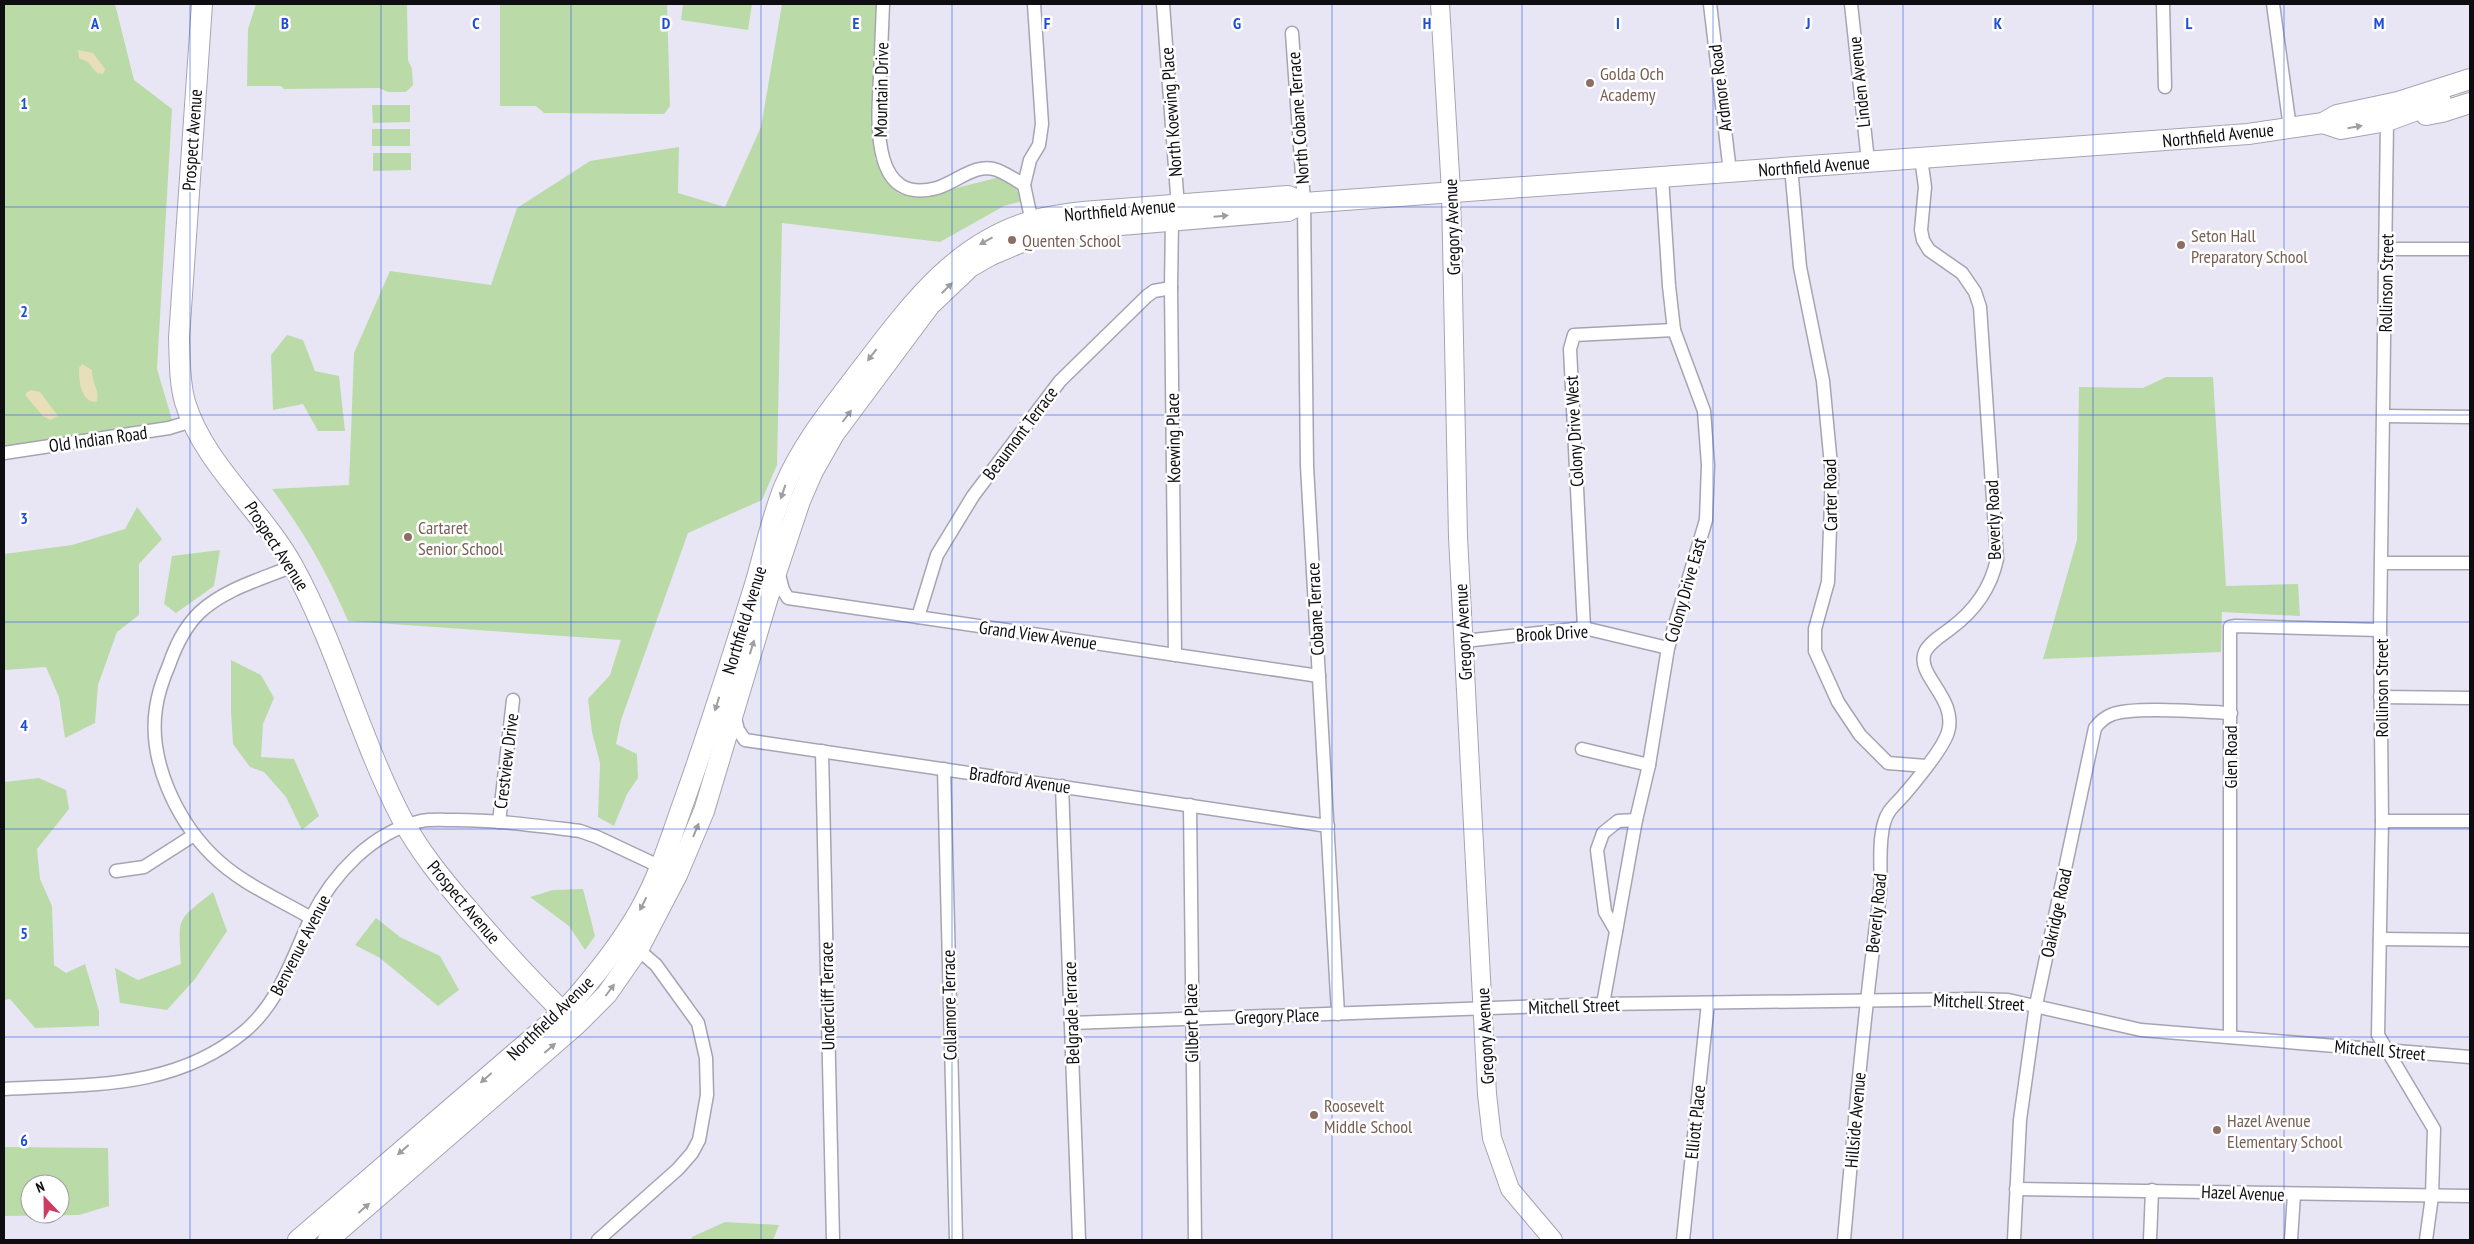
<svg xmlns="http://www.w3.org/2000/svg" width="2474" height="1244" viewBox="0 0 2474 1244" font-family="'PT Sans Narrow',sans-serif">
<rect width="100%" height="100%" fill="#e8e6f5"/>
<g fill="#badba8" fill-rule="evenodd">
<polygon points="4,4 115,4 134,80 172,109 157,369 173,423 4,451"/>
<polygon points="256,4 407,4 408,60 412,69 413,85 406,92 388,92 379,88 284,89 281,86 247,86 248,29"/>
<polygon points="500,4 667,4 670,106 664,114 544,113 536,106 500,106"/>
<polygon points="683,4 752,4 748,30 681,20"/>
<path d="M782 4H889L875 159 898 193 916 198 1008 175 1023 201 1004 206 940 242 782 223 777 465 762 500 688 533 621 720 616 744 637 754 638 778 627 794 614 826 598 817 600 763 592 732 588 699 610 675 621 640 348 621C328 574 303 530 272 489L349 485 354 353 390 271 491 285 517 208 590 161 679 147 678 193 725 207 761 127Z"/>
<polygon points="372,105 410,105 410,122 373,123"/>
<rect x="372" y="129" width="38" height="17"/>
<polygon points="373,153 411,153 411,170 373,171"/>
<polygon points="287,335 303,340 315,371 339,376 345,431 318,431 303,404 273,410 271,355"/>
<polygon points="2166,377 2213,377 2226,586 2298,584 2300,616 2222,612 2221,652 2043,659 2077,540 2079,387 2143,388"/>
<polygon points="137,507 162,539 139,564 139,615 117,632 98,685 95,723 65,738 59,697 46,667 4,670 4,554 72,545 125,529"/>
<polygon points="220,550 214,586 176,613 164,604 172,556"/>
<polygon points="231,660 261,675 274,698 263,724 261,757 294,759 319,816 302,830 286,797 264,772 250,767 233,744 231,711"/>
<polygon points="39,778 66,790 69,809 37,849 40,879 52,906 54,965 66,973 85,964 99,1011 99,1026 35,1028 10,999 4,1000 4,782"/>
<polygon points="583,889 595,936 585,950 569,926 530,897 553,890"/>
<path d="M213 892 227 931 195 979 167 1010 120 1003 115 968 138 980 181 964C179 916 175 922 213 892Z"/>
<polygon points="376,918 400,937 440,956 459,990 438,1006 380,958 355,945"/>
<path d="M4 1147 108 1148 109 1206 79 1215 4 1216ZM30 1184H60V1214H30Z"/>
<polygon points="725,1222 779,1225 773,1240 691,1240 692,1237"/>
</g>
<g fill="#e8dfba">
<polygon points="78,50 93,53 105,69 103,74 97,73 88,62 79,58"/>
<path d="M82 364 92 370C91 381 100 391 97 401L94 402C80 399 79 380 79 368Z"/>
<polygon points="31,390 40,392 58,416 50,420 43,416 26,396 26,393"/>
</g>
<g fill="none" stroke-linecap="round" stroke-linejoin="round">
<g stroke="#a6a4b2" stroke-width="15">
<g id="minor">
<path d="M883 4C882 28 881 52 880 77 878 117 869 207 937 188 957 182 976 162 997 170 1007 174 1016 180 1024 185"/>
<polyline points="1163,4 1177,194 1172,220 1171,288 1175,655"/>
<polyline points="1710,4 1730,172"/>
<polyline points="1851,4 1868,161"/>
<polyline points="2163,4 2165,87"/>
<polyline points="2273,4 2290,128"/>
<polyline points="1292,33 1304,203 1307,466 1338,1014"/>
<polyline points="2387,121 2380,630 2382,821 2378,1035 2434,1129 2432,1196 2426,1240"/>
<polyline points="1791,167 1800,267 1823,381 1832,476 1828,582 1815,629 1815,651 1838,702 1860,735 1888,763 1926,766"/>
<polyline points="1033,227 1024,185 1030,160 1039,145 1042,124 1034,4"/>
<polyline points="2387,249 2470,249"/>
<polyline points="2384,416 2470,417"/>
<polyline points="4,453 169,428 192,421"/>
<polyline points="2383,563 2470,563"/>
<path d="M293 566C262 579 224 589 199 613 184 628 176 645 169 665 163 679 158 693 156 708 148 760 176 819 212 855 240 883 277 898 311 918"/>
<polyline points="778,571 783,590 788,598 1319,676"/>
<polyline points="918,617 937,555 973,496 1060,381 1147,296 1154,291 1171,288"/>
<polyline points="1584,628 1570,349 1574,335 1674,330"/>
<polyline points="1464,641 1584,628 1668,648"/>
<polyline points="2380,697 2470,698"/>
<polyline points="734,714 738,730 745,740 1328,826"/>
<polyline points="1582,749 1649,765"/>
<polyline points="822,751 833,1240"/>
<polyline points="944,769 956,1240"/>
<polyline points="1062,786 1079,1240"/>
<polyline points="1190,805 1195,1240"/>
<polyline points="2382,821 2470,821"/>
<polyline points="499,822 513,700"/>
<polyline points="116,871 144,867 194,835"/>
<polyline points="1616,931 1605,912 1597,850 1603,833 1618,821 1636,820"/>
<polyline points="2380,939 2470,940"/>
<polyline points="1603,1004 1636,820 1649,765 1668,648 1706,520 1708,465 1704,411 1674,330 1669,286 1662,177"/>
<polyline points="1071,1023 1603,1004 1975,999 2008,1000 2141,1030 2470,1057"/>
<polyline points="2230,1037 2230,627 2236,626 2380,630"/>
<path d="M4 1089C90 1084 174 1090 245 1031 280 1001 292 958 311 918 333 874 372 832 421 821 432 819 444 820 455 820 497 820 539 826 580 831L597 837 665 869"/>
<polyline points="2016,1189 2470,1196"/>
<polyline points="598,1240 678,1169 692,1153 699,1140 707,1095 706,1058 698,1023 656,965 634,946"/>
<polyline points="1683,1240 1708,1003"/>
<path d="M1844 1240C1854 1127 1864 1015 1879 902 1883 877 1877 848 1884 823 1887 811 1894 806 1903 796 1915 782 1943 749 1948 732 1958 698 1915 675 1925 652 1929 643 1942 635 1950 629 1973 612 1991 588 1997 559L1980 307 1975 292 1962 273 1929 250 1923 240 1921 230 1925 187 1921 158"/>
<path d="M2014 1240 2020 1120 2036 1005 2095 728C2100 721 2105 717 2113 714 2136 706 2204 712 2231 713"/>
<polyline points="2150,1240 2152,1190"/>
<polyline points="2291,1240 2294,1194"/>
</g>
</g>
<g stroke="#a6a4b2" stroke-width="20">
<polyline id="secondary" points="1440,4 1451,192 1458,537 1487,1094 1492,1138 1510,1189 1553,1240"/>
</g>
<g stroke="#a6a4b2" stroke-width="22">
<g id="primary">
<path d="M202 4 179 338C180 359 179 381 185 402 203 463 262 510 293 566 337 646 359 736 401 817 419 851 442 879 467 908 500 947 534 984 571 1020"/>
<polyline points="2426,115 2442,112 2470,103"/>
<polyline points="2323,123 2341,129 2387,121 2441,101"/>
<path d="M298 1240 563 1012C592 980 620 946 641 908 660 874 671 837 684 801 709 731 731 661 753 591 764 556 771 518 785 485 803 443 832 408 859 372 907 310 951 246 1029 222 1046 216 1065 214 1083 212L1288 196 1304 203"/>
<polyline points="328,1240 576,1025 607,994 639,948 677,875 704,811 768,597 800,501 813,471 834,434 930,305 970,267 991,255 1036,236 1073,229 1288,211 1304,203 2248,134 2323,123 2337,115 2398,102 2470,79"/>
</g>
</g>
<use href="#minor" stroke="#fff" stroke-width="12"/>
<use href="#secondary" stroke="#fff" stroke-width="18"/>
<use href="#primary" stroke="#fff" stroke-width="20"/>
</g>
<defs><path id="oneway-solid" d="M-6-.8H1V-3.2L6.5 0L1 3.2V.8H-6Z" transform="scale(1.25)"/></defs>
<g fill="#9e9ea0">
<use href="#oneway-solid" transform="translate(2355 127) rotate(-10)"/>
<use href="#oneway-solid" transform="translate(1221 216) rotate(-5)"/>
<use href="#oneway-solid" transform="translate(986 241) rotate(151)"/>
<use href="#oneway-solid" transform="translate(947 288) rotate(-45)"/>
<use href="#oneway-solid" transform="translate(872 355) rotate(128)"/>
<use href="#oneway-solid" transform="translate(847 416) rotate(-53)"/>
<use href="#oneway-solid" transform="translate(783 492) rotate(109)"/>
<use href="#oneway-solid" transform="translate(752 647) rotate(-73)"/>
<use href="#oneway-solid" transform="translate(717 704) rotate(107)"/>
<use href="#oneway-solid" transform="translate(696 830) rotate(-67)"/>
<use href="#oneway-solid" transform="translate(643 904) rotate(117)"/>
<use href="#oneway-solid" transform="translate(610 990) rotate(-53)"/>
<use href="#oneway-solid" transform="translate(550 1048) rotate(-41)"/>
<use href="#oneway-solid" transform="translate(486 1078) rotate(139)"/>
<use href="#oneway-solid" transform="translate(403 1150) rotate(139)"/>
<use href="#oneway-solid" transform="translate(364 1208) rotate(-41)"/>
</g>
<path fill="none" stroke="#1d4ed8" stroke-width="1" stroke-opacity="0.55" d="M190 4V1240M381 4V1240M571 4V1240M761 4V1240M952 4V1240M1142 4V1240M1332 4V1240M1522 4V1240M1713 4V1240M1903 4V1240M2093 4V1240M2284 4V1240M4 207H2470M4 415H2470M4 622H2470M4 829H2470M4 1037H2470"/>
<g fill="#8d6e63" stroke="#fff" stroke-width="2">
<circle cx="1590" cy="83" r="5"/>
<circle cx="1012" cy="240" r="5"/>
<circle cx="2181" cy="245" r="5"/>
<circle cx="408" cy="537" r="5"/>
<circle cx="1314" cy="1115" r="5"/>
<circle cx="2217" cy="1130" r="5"/>
</g>
<g text-anchor="middle" dominant-baseline="central" stroke-width="5" stroke-linejoin="round" paint-order="stroke">
<g font-size="18" fill="#785e54" stroke="#fff" text-anchor="start">
<text x="1600" y="73">Golda Och<tspan x="1600" dy="21">Academy</tspan></text>
<text x="2191" y="235">Seton Hall<tspan x="2191" dy="21">Preparatory School</tspan></text>
<text x="1022" y="240">Quenten School</text>
<text x="418" y="527">Cartaret<tspan x="418" dy="21">Senior School</tspan></text>
<text x="1324" y="1105">Roosevelt<tspan x="1324" dy="21">Middle School</tspan></text>
<text x="2227" y="1120">Hazel Avenue<tspan x="2227" dy="21">Elementary School</tspan></text>
</g>
<g font-size="18" fill="#0d0d12" stroke="#fff">
<text transform="translate(1859 82) rotate(-96)">Linden Avenue</text>
<text transform="translate(1720 88) rotate(-97)">Ardmore Road</text>
<text transform="translate(881 90) rotate(-89)">Mountain Drive</text>
<text transform="translate(1171 112) rotate(-94)">North Koewing Place</text>
<text transform="translate(1298 118) rotate(-94)">North Cobane Terrace</text>
<text transform="translate(2218 135) rotate(-6)">Northfield Avenue</text>
<text transform="translate(192 140) rotate(-86)">Prospect Avenue</text>
<text transform="translate(1814 166) rotate(-4)">Northfield Avenue</text>
<text transform="translate(1120 210) rotate(-5)">Northfield Avenue</text>
<text transform="translate(1452 227) rotate(-92)">Gregory Avenue</text>
<text transform="translate(2386 283) rotate(-89)">Rollinson Street</text>
<text transform="translate(1574 431) rotate(-93)">Colony Drive West</text>
<text transform="translate(1020 433) rotate(-53)">Beaumont Terrace</text>
<text transform="translate(1173 438) rotate(-91)">Koewing Place</text>
<text transform="translate(98 439) rotate(-8)">Old Indian Road</text>
<text transform="translate(1830 495) rotate(-91)">Carter Road</text>
<text transform="translate(1993 520) rotate(-92)">Beverly Road</text>
<text transform="translate(277 546) rotate(57)">Prospect Avenue</text>
<text transform="translate(1685 590) rotate(-74)">Colony Drive East</text>
<text transform="translate(1315 609) rotate(-93)">Cobane Terrace</text>
<text transform="translate(744 620) rotate(-73)">Northfield Avenue</text>
<text transform="translate(1463 632) rotate(-93)">Gregory Avenue</text>
<text transform="translate(1552 633) rotate(-3)">Brook Drive</text>
<text transform="translate(1038 635) rotate(8)">Grand View Avenue</text>
<text transform="translate(2381 688) rotate(-90)">Rollinson Street</text>
<text transform="translate(2230 757) rotate(-90)">Glen Road</text>
<text transform="translate(506 761) rotate(-83)">Crestview Drive</text>
<text transform="translate(1020 780) rotate(8)">Bradford Avenue</text>
<text transform="translate(464 902) rotate(50)">Prospect Avenue</text>
<text transform="translate(1876 913) rotate(-84)">Beverly Road</text>
<text transform="translate(2056 913) rotate(-78)">Oakridge Road</text>
<text transform="translate(300 945) rotate(-63)">Benvenue Avenue</text>
<text transform="translate(827 996) rotate(-91)">Undercliff Terrace</text>
<text transform="translate(1979 1002) rotate(3)">Mitchell Street</text>
<text transform="translate(949 1005) rotate(-91)">Collamore Terrace</text>
<text transform="translate(1574 1006) rotate(-2)">Mitchell Street</text>
<text transform="translate(1071 1013) rotate(-92)">Belgrade Terrace</text>
<text transform="translate(1277 1016) rotate(-2)">Gregory Place</text>
<text transform="translate(550 1018) rotate(-44)">Northfield Avenue</text>
<text transform="translate(1191 1023) rotate(-91)">Gilbert Place</text>
<text transform="translate(1485 1036) rotate(-93)">Gregory Avenue</text>
<text transform="translate(2380 1050) rotate(5)">Mitchell Street</text>
<text transform="translate(1855 1120) rotate(-85)">Hillside Avenue</text>
<text transform="translate(1695 1122) rotate(-84)">Elliott Place</text>
<text transform="translate(2243 1193) rotate(2)">Hazel Avenue</text>
</g>
</g>
<g font-size="16" text-anchor="middle" font-weight="bold" fill="#1d4ed8" stroke="#fff" stroke-width="5" stroke-linejoin="round" paint-order="stroke">
<text x="95" y="29">A</text>
<text x="285" y="29">B</text>
<text x="476" y="29">C</text>
<text x="666" y="29">D</text>
<text x="856" y="29">E</text>
<text x="1047" y="29">F</text>
<text x="1237" y="29">G</text>
<text x="1427" y="29">H</text>
<text x="1618" y="29">I</text>
<text x="1808" y="29">J</text>
<text x="1998" y="29">K</text>
<text x="2189" y="29">L</text>
<text x="2379" y="29">M</text>
<text x="24" y="109">1</text>
<text x="24" y="317">2</text>
<text x="24" y="524">3</text>
<text x="24" y="731">4</text>
<text x="24" y="939">5</text>
<text x="24" y="1146">6</text>
</g>
<rect width="2474" height="1244" fill="none" stroke="#0d0d12" stroke-width="10"/>
<g transform="translate(45 1199) rotate(338)"><circle r="24" fill="#ffffff" stroke="#9e9ea0"/>
<path d="M0-4L9 19L0 12L-9 19Z" fill="#ca3c62"/>
<text y="-8" font-size="14" font-weight="bold" text-anchor="middle" fill="#0d0d12">N</text>
</g>
</svg>
